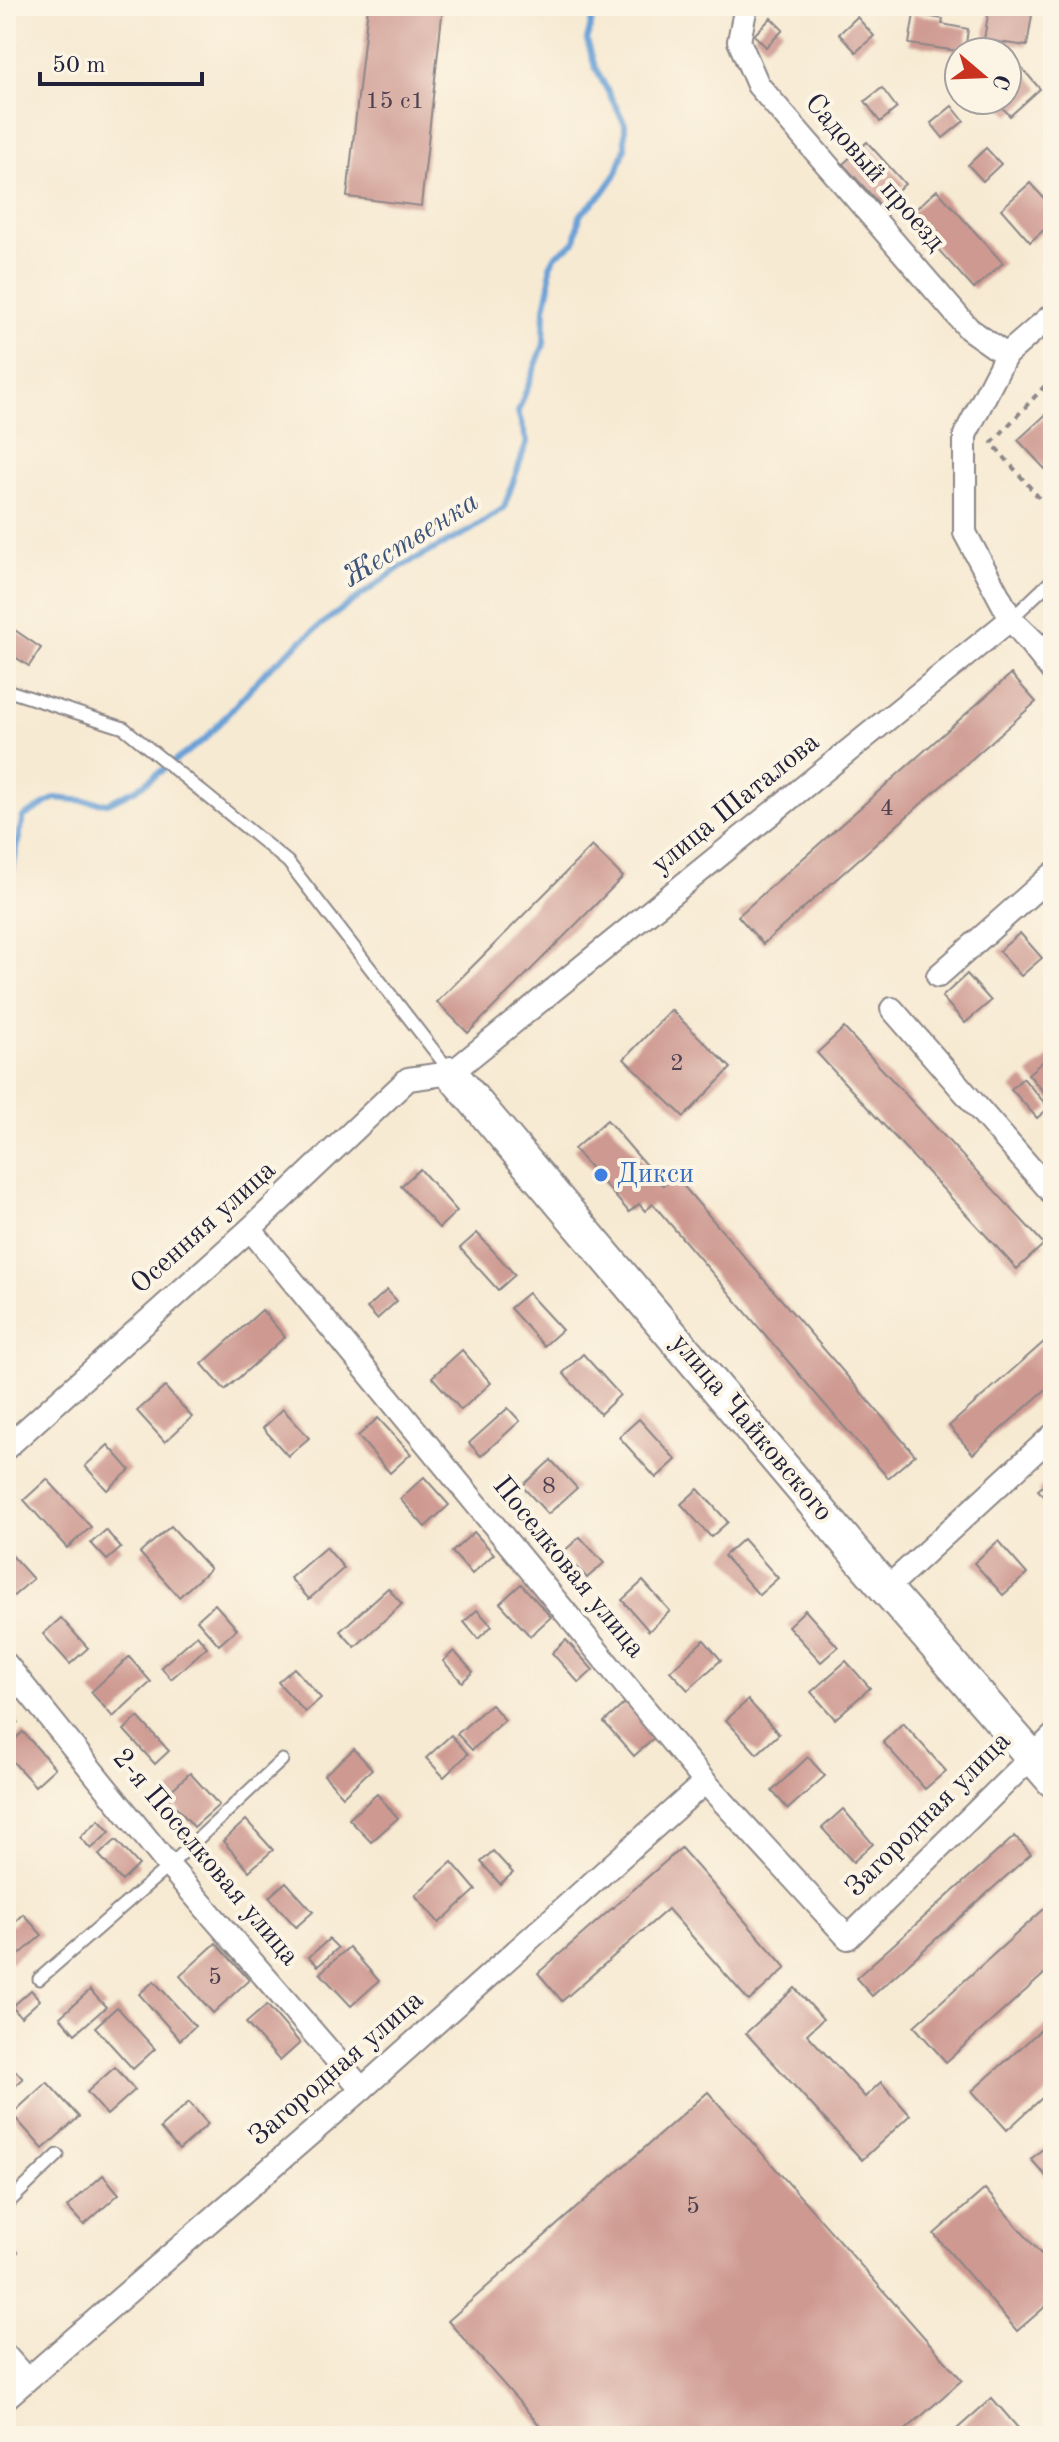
<svg xmlns="http://www.w3.org/2000/svg" width="1059" height="2442" viewBox="0 0 1059 2442" font-family="'Old Standard TT',serif">
<rect width="100%" height="100%" fill="#fcf5e5"/>
<filter id="ink" filterUnits="userSpaceOnUse"><feTurbulence type="fractalNoise" baseFrequency=".0125" numOctaves="2"/><feDisplacementMap in="SourceGraphic" scale="16" xChannelSelector="R" yChannelSelector="G"/><feConvolveMatrix kernelMatrix="1 2 1 2 8 2 1 2 1" color-interpolation-filters="sRGB"/></filter>
<filter id="wash" filterUnits="userSpaceOnUse"><feTurbulence type="fractalNoise" baseFrequency=".006" numOctaves="4" result="noise"/><feDisplacementMap in="SourceGraphic" scale="32" xChannelSelector="R" yChannelSelector="G"/><feGaussianBlur stdDeviation="1.8" result="paint"/><feColorMatrix in="noise" values="0 0 0 0 0 0 0 0 0 0 0 0 0 0 0 0 0 1.4 0 .05"/><feComposite in="paint" operator="in"/></filter>
<g filter="url(#wash)">
<rect width="100%" height="100%" fill="#f7ead3"/>
<g fill="none" stroke-linecap="round" stroke-linejoin="round">
<polyline stroke="#67a0d6" stroke-width="6" points="6,885 10,882 23,817 55,798 108,803 138,788 205,739 266,671 323,623 402,566 471,530 504,508 527,442 518,412 544,344 545,308 550,285 550,266 556,255 575,242 580,215 603,193 617,173 625,148 625,124 595,67 587,40 593,17 616,6"/>
</g>
<g id="blocks">
<g fill="#ce9991">
<polygon points="368,6 443,6 421,206 347,197"/>
<polygon points="989,8 1032,15 1027,46 984,40"/>
<polygon points="914,14 943,19 942,24 968,29 965,52 909,44"/>
<polygon points="857,17 874,36 856,52 839,34"/>
<polygon points="771,18 783,30 766,47 754,35"/>
<polygon points="1021,67 1040,89 1010,116 996,100 1007,100 1007,80"/>
<polygon points="882,88 897,108 880,122 865,101"/>
<polygon points="952,106 964,121 943,138 931,123"/>
<polygon points="867,142 905,184 881,206 843,164"/>
<polygon points="986,148 1001,164 983,181 968,165"/>
<polygon points="1030,183 1053,208 1053,222 1030,242 1001,209"/>
<polygon points="937,190 1003,263 974,289 908,216"/>
<polygon points="1053,408 1053,461 1045,469 1018,440"/>
<polygon points="6,624 41,648 29,666 6,651"/>
<polygon points="1011,674 1036,702 763,944 738,916"/>
<polygon points="592,846 623,877 468,1033 437,1002"/>
<polygon points="1020,933 1042,958 1021,976 999,951"/>
<polygon points="967,974 991,1001 965,1023 942,997"/>
<polygon points="671,1010 731,1068 684,1117 624,1059"/>
<polygon points="844,1028 1044,1244 1017,1269 817,1053"/>
<polygon points="1053,1053 1053,1103 1028,1074"/>
<polygon points="1023,1078 1049,1108 1037,1118 1011,1089"/>
<polygon points="607,1120 663,1185 674,1175 915,1455 888,1478 653,1204 645,1211 639,1204 629,1212 574,1149"/>
<polygon points="420,1169 457,1211 439,1228 401,1186"/>
<polygon points="477,1233 515,1275 498,1290 460,1248"/>
<polygon points="387,1290 397,1301 377,1319 367,1308"/>
<polygon points="528,1293 562,1330 544,1346 510,1308"/>
<polygon points="262,1310 285,1337 225,1390 202,1364"/>
<polygon points="1053,1334 1053,1383 973,1454 949,1426"/>
<polygon points="462,1350 491,1383 461,1410 432,1377"/>
<polygon points="583,1354 620,1395 600,1414 563,1373"/>
<polygon points="165,1387 192,1417 165,1442 137,1411"/>
<polygon points="508,1408 520,1421 481,1456 469,1443"/>
<polygon points="283,1409 309,1438 288,1456 263,1428"/>
<polygon points="378,1418 411,1454 390,1473 358,1436"/>
<polygon points="639,1419 676,1460 656,1478 619,1437"/>
<polygon points="108,1445 130,1470 107,1490 85,1466"/>
<polygon points="551,1460 577,1488 548,1514 522,1486"/>
<polygon points="424,1477 449,1505 425,1527 400,1499"/>
<polygon points="1053,1477 1053,1507 1038,1490"/>
<polygon points="47,1479 91,1527 67,1548 24,1500"/>
<polygon points="698,1489 728,1522 711,1537 681,1504"/>
<polygon points="171,1526 210,1569 179,1597 140,1553"/>
<polygon points="106,1530 121,1548 107,1560 91,1543"/>
<polygon points="474,1532 494,1554 472,1574 452,1552"/>
<polygon points="580,1537 604,1563 587,1578 563,1552"/>
<polygon points="743,1539 778,1578 759,1595 724,1556"/>
<polygon points="998,1541 1027,1574 1003,1595 974,1563"/>
<polygon points="326,1547 344,1568 309,1599 290,1578"/>
<polygon points="6,1549 33,1579 10,1599 6,1594"/>
<polygon points="643,1581 670,1611 649,1631 622,1600"/>
<polygon points="521,1584 551,1617 530,1636 500,1603"/>
<polygon points="388,1588 402,1604 355,1647 340,1631"/>
<polygon points="215,1604 237,1629 219,1645 197,1620"/>
<polygon points="477,1610 492,1626 478,1639 464,1622"/>
<polygon points="805,1610 838,1647 821,1662 788,1626"/>
<polygon points="61,1618 88,1648 70,1664 43,1634"/>
<polygon points="197,1635 207,1647 171,1679 161,1667"/>
<polygon points="566,1640 593,1670 579,1683 552,1653"/>
<polygon points="704,1640 721,1660 688,1690 670,1671"/>
<polygon points="454,1651 473,1672 462,1682 443,1661"/>
<polygon points="129,1657 151,1682 113,1717 91,1692"/>
<polygon points="846,1661 870,1688 835,1719 811,1692"/>
<polygon points="294,1668 321,1698 305,1712 278,1682"/>
<polygon points="748,1700 779,1734 757,1754 726,1720"/>
<polygon points="625,1703 655,1737 634,1756 604,1722"/>
<polygon points="491,1704 505,1720 472,1750 457,1734"/>
<polygon points="6,1708 18,1722 6,1733"/>
<polygon points="138,1717 169,1751 155,1764 124,1730"/>
<polygon points="903,1723 946,1771 925,1789 883,1742"/>
<polygon points="23,1732 55,1768 35,1786 6,1754 6,1747"/>
<polygon points="451,1735 468,1754 444,1777 426,1758"/>
<polygon points="354,1749 372,1769 343,1796 324,1775"/>
<polygon points="808,1757 825,1776 788,1809 772,1791"/>
<polygon points="190,1773 219,1805 194,1827 166,1795"/>
<polygon points="377,1794 398,1818 371,1842 349,1819"/>
<polygon points="843,1809 873,1844 853,1862 822,1828"/>
<polygon points="99,1820 110,1832 91,1849 80,1837"/>
<polygon points="246,1820 273,1850 249,1871 223,1841"/>
<polygon points="1015,1836 1031,1854 872,1996 856,1978"/>
<polygon points="116,1840 139,1865 122,1881 99,1855"/>
<polygon points="681,1848 786,1968 749,2001 668,1909 562,2001 538,1973"/>
<polygon points="493,1851 513,1873 500,1884 481,1862"/>
<polygon points="452,1862 476,1890 439,1923 415,1895"/>
<polygon points="286,1882 313,1912 296,1927 269,1897"/>
<polygon points="1053,1901 1053,1966 946,2062 914,2026"/>
<polygon points="23,1914 42,1935 10,1963 6,1959 6,1930"/>
<polygon points="329,1939 338,1948 318,1966 309,1957"/>
<polygon points="216,1943 249,1980 213,2013 180,1976"/>
<polygon points="349,1947 379,1981 351,2006 320,1973"/>
<polygon points="154,1981 195,2026 180,2040 139,1994"/>
<polygon points="795,1988 823,2019 807,2034 865,2097 881,2082 910,2115 862,2160 746,2033"/>
<polygon points="31,1990 40,2000 21,2017 12,2007"/>
<polygon points="90,1990 106,2007 75,2034 60,2017"/>
<polygon points="267,2005 300,2043 280,2061 246,2023"/>
<polygon points="117,2007 155,2049 133,2069 95,2027"/>
<polygon points="1053,2019 1053,2088 1007,2130 972,2091"/>
<polygon points="6,2060 23,2079 6,2094"/>
<polygon points="115,2067 135,2090 107,2115 87,2092"/>
<polygon points="47,2082 79,2117 43,2149 12,2114"/>
<polygon points="708,2092 962,2380 899,2436 549,2436 448,2321"/>
<polygon points="189,2102 208,2124 179,2150 160,2128"/>
<polygon points="1053,2140 1053,2184 1031,2159"/>
<polygon points="103,2175 119,2194 84,2225 67,2207"/>
<polygon points="985,2189 1053,2268 1053,2300 1017,2331 934,2234"/>
<polygon points="6,2239 18,2252 6,2263"/>
<polygon points="6,2265 17,2277 6,2287"/>
<polygon points="992,2398 1025,2436 949,2436"/>
</g>
</g>
</g>
<g filter="url(#ink)">
<use href="#blocks" fill-opacity="0" stroke="#8c8687" stroke-width="2"/>
<g fill="none" stroke-linecap="round" stroke-linejoin="round">
<g stroke="#8c8687" stroke-width="15">
<g id="lane">
<polyline points="1011,619 1053,579"/>
<polyline points="6,690 124,728 288,862 449,1070"/>
<polyline points="39,1979 169,1866 282,1760"/>
<polyline points="6,2205 58,2155"/>
</g>
</g>
<g stroke="#8c8687" stroke-width="26">
<g id="street">
<polyline points="746,6 739,41 758,85 969,329 1006,355"/>
<polyline points="1053,314 1006,355 965,435 965,533 1011,619 1053,672"/>
<polyline points="938,976 1053,874"/>
<polyline points="892,1009 1053,1194"/>
<polyline points="250,1229 705,1782 848,1938 1053,1736"/>
<polyline points="6,1448 250,1229 408,1079 451,1073 1011,619 1044,651 1053,641"/>
<polyline points="886,1589 1053,1435"/>
<polyline points="6,1664 169,1866 362,2089"/>
<polyline points="6,2356 26,2379"/>
<polyline points="6,2398 362,2089 705,1782"/>
</g>
</g>
<g stroke="#8c8687" stroke-width="36">
<polyline id="secondary" points="451,1073 886,1589 1053,1781"/>
</g>
<polyline stroke="#8c8687" stroke-width="4" stroke-dasharray="6 6" stroke-linecap="butt" points="1053,377 992,443 1053,514"/>
<use href="#lane" stroke="#fff" stroke-width="11"/>
<use href="#street" stroke="#fff" stroke-width="22"/>
<use href="#secondary" stroke="#fff" stroke-width="32"/>
</g>
</g>
<circle fill="#3f7fe0" stroke="#fcf5e5" stroke-width="3" cx="601" cy="1175" r="8"/>
<g text-anchor="middle" dominant-baseline="central" stroke-width="8" stroke-linejoin="round" paint-order="stroke">
<g font-size="24" fill="#4d4050">
<text x="395" y="102">15 с1</text>
<text x="887" y="809">4</text>
<text x="677" y="1064">2</text>
<text x="549" y="1487">8</text>
<text x="215" y="1978">5</text>
<text x="693" y="2207">5</text>
</g>
<g font-size="28" fill="#22223b" stroke="#fcf5e5">
<text transform="translate(874 173) rotate(49)">Садовый проезд</text>
<text transform="translate(736 804) rotate(-39)">улица Шаталова</text>
<text transform="translate(204 1228) rotate(-42)">Осенняя улица</text>
<text transform="translate(751 1428) rotate(50)">улица Чайковского</text>
<text transform="translate(568 1568) rotate(51)">Поселковая улица</text>
<text transform="translate(929 1815) rotate(-45)">Загородная улица</text>
<text transform="translate(205 1858) rotate(50)">2-я Поселковая улица</text>
<text transform="translate(337 2069) rotate(-41)">Загородная улица</text>
</g>
<g font-size="28" fill="#366cbe" stroke="#fcf5e5" text-anchor="start">
<text x="617" y="1175">Дикси</text>
</g>
<g font-size="30" font-style="italic" fill="#3e5479" stroke="#fcf5e5">
<text transform="translate(411 540) rotate(-32)">Жественка</text>
</g>
</g>
<rect width="1059" height="2442" fill="none" stroke="#fcf5e5" stroke-width="32"/>
<g transform="translate(983 76) rotate(109)"><circle r="38" fill="#fcf5e5" stroke="#a5a1a1" stroke-width="2"/>
<path d="M0-6L14 30L0 20L-14 30Z" fill="#c8321e"/>
<text y="-12" font-size="22" font-weight="bold" text-anchor="middle" fill="#22223b">С</text>
</g>
<path d="M40 72v12h162v-12" fill="none" stroke="#22223b" stroke-width="4"/>
<text x="52" y="72" font-size="24" fill="#22223b" stroke="#fcf5e5" stroke-width="6" paint-order="stroke">50 m</text>
</svg>
